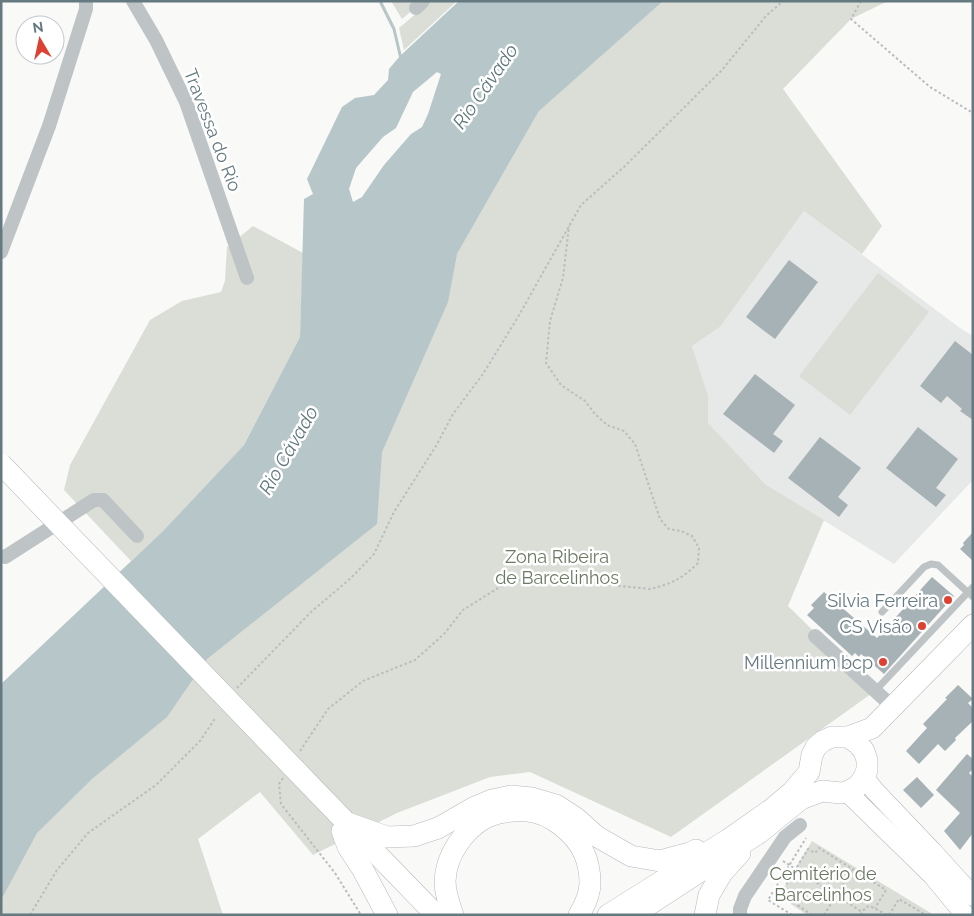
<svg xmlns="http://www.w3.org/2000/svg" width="974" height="916" viewBox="0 0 974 916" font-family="Raleway,sans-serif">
<rect width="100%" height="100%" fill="#f9f9f7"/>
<polygon fill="#e7e9e8" points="804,211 960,328 973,336 973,480 894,564 765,484 712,431 708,423 708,395 692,346 720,327"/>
<g fill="#daded6">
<polygon points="391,1 423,1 402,19"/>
<polygon points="431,1 457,1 404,50 399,28"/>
<polygon points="641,1 888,1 851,19 783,89 882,226 862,254 804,211 720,327 692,346 708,395 708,423 765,484 824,520 788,606 875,691 671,837 530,772 490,777 397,813 313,855 260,792 198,839 223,915 1,915 1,872 457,254 539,111"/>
<polygon points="253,226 303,253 300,337 244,445 163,531 131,561 64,490 70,465 150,320 182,301 221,292 225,281 227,247"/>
<polygon points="878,273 929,312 850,415 799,376"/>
<polygon points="812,841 934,915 807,915 779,896"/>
</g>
<path fill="#b7c6c8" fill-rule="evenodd" d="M459 1H663L539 111 457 254 448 302 382 452 377 524 207 659 167 717 92 779 37 833 1 900V684L163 531 244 445 300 337 304 199 313 194 307 179 342 107 355 98 374 95 388 80 389 69 400 56ZM437 72 441 74 428 114 422 127 411 134 384 165 362 197 353 202 349 189 356 168 383 137 396 128 413 92Z"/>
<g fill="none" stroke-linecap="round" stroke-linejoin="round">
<polyline stroke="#b7c6c8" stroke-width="3" points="380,1 394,29 401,59"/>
</g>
<g fill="#a7b2b6">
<polygon points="789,260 818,282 775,339 746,317"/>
<polygon points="955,341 973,355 973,420 960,411 962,409 947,396 941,403 920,386"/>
<polygon points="755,374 795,405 773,434 783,441 774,453 723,414"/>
<polygon points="918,427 958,459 936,488 946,495 936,507 886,468"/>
<polygon points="820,437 861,468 838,497 848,505 839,517 788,478"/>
<polygon points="973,532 973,561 960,549 964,545 963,543"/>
<polygon points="932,577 954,596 884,674 861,654 859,657 855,653 852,656 807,615 814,608 811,605 824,592 877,638"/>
<polygon points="958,685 973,699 968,703 973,708 973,721 955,738 956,740 945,751 938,744 919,764 906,751 927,728 923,724 947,699 945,698"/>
<polygon points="967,754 973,759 973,769 969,773 973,777 973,833 960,850 944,831 960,813 936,790"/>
<polygon points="917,777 934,795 921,808 903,790"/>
</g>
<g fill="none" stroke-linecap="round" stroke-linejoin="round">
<g stroke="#b3babd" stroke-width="20">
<g id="secondary">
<polyline points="864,777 875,791 933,852 973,896"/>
<polyline points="847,792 932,875 965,915"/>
</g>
</g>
<g stroke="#b4babd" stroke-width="22">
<g id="primary">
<polyline points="848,737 872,728 973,625"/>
<polyline points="309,784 436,915"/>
<polyline points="345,822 387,837 414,836 438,828 473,808 492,800 511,796 532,798 556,805 576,818 596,836 631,856 660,861 690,853 696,850"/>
<polyline points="342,831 348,847 363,870 387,915"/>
<path d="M453 915C449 904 445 893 445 881 446 855 464 829 487 817 499 812 515 810 528 811 550 813 575 833 584 853 588 862 590 873 590 883 590 894 585 905 579 915"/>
<polyline points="608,915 729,839 773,808 792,792 809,772 812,755 816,747 823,741 832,737 848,737 858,744 864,751 867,760 867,770 864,777 858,786 847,792 841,793 822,791 801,799 759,833 633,915"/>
<polyline points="705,915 709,895 722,873 740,853"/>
</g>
</g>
<g stroke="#b9bdbf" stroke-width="2" stroke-dasharray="2.5 2.5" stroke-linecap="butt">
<polyline points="861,1 851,19 930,87 973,113"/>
<polyline points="237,688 311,612 351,578 374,554 394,512 436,446 453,414 483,374 518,317 581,205 625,166 722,70 766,16 783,1"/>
<path d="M300 751 328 709 363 681 415 660 444 634 463 610 506 583 534 577 650 589C671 584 682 579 698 563L699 548 692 536 681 531 669 529 660 519 635 444 624 431 607 425 595 414 585 401 561 385 546 363 550 321 563 278 569 226"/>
<polyline points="283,778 279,784 281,804 335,873 361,915"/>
<polyline points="783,861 862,912"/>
<polyline points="30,915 57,870 88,833 156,785 200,741 216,717"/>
<polyline points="792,915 768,900 806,838"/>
<polyline points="812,915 787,898 791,892 784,888 808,849 815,853 819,848 886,890 875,908"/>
<polyline points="824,915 852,870"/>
<polyline points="861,915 862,912 866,907 870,906 887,915"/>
<polyline points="889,915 899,899 926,915"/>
</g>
<g stroke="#bec4c6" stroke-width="7">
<polyline points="882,612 924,567 931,564 938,565 973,597"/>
<polyline points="875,691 973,587"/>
</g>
<g stroke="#bec4c6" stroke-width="14">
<polyline points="133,1 156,40 186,102 247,278"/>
<polyline points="416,8 423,1"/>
<polyline points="1,252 49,126 86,9 86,1"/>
<polyline points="1,556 5,557 94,500 103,500 137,536"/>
<polyline points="815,636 893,707"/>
<polyline points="740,915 740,909 745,896 785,837 800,825"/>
</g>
<use href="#secondary" stroke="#fff" stroke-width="19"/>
<use href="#primary" stroke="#fff" stroke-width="21"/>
<g stroke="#b4babd" stroke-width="22" stroke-linecap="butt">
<polyline id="primary-bridge" points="1,464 309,784"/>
</g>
<use href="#primary-bridge" stroke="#fff" stroke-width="21"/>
</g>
<g fill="#dc4134" stroke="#fff" stroke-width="2">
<circle cx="948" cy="600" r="5"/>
<circle cx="922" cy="626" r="5"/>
<circle cx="883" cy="662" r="5"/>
</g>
<g text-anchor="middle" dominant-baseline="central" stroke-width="5" stroke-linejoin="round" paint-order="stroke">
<g font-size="18" fill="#657980" stroke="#fff">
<text transform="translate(213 130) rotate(69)">Travessa do Rio</text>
</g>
<g font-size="18" fill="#6b7964" stroke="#fff">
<text x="557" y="556">Zona Ribeira<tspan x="557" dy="21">de Barcelinhos</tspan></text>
<text x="823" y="873">Cemitério de<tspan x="823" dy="21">Barcelinhos</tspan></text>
</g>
<g font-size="18" fill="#657980" stroke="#fff" text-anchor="end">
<text x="938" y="600">Silvia Ferreira</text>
<text x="912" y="626">CS Visão</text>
<text x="873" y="662">Millennium bcp</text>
</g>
<g font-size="19" font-style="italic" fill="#60777a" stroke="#fff">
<text transform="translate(485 86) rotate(-55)">Rio Cávado</text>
<text transform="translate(288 450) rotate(-60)">Rio Cávado</text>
</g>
</g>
<rect width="974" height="916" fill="none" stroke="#657980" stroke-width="5"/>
<g transform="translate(40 40) rotate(351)"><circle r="24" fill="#ffffff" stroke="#c1c9cc"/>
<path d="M0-4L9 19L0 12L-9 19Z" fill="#dc4134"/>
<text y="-8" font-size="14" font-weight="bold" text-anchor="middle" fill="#657980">N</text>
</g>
</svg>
